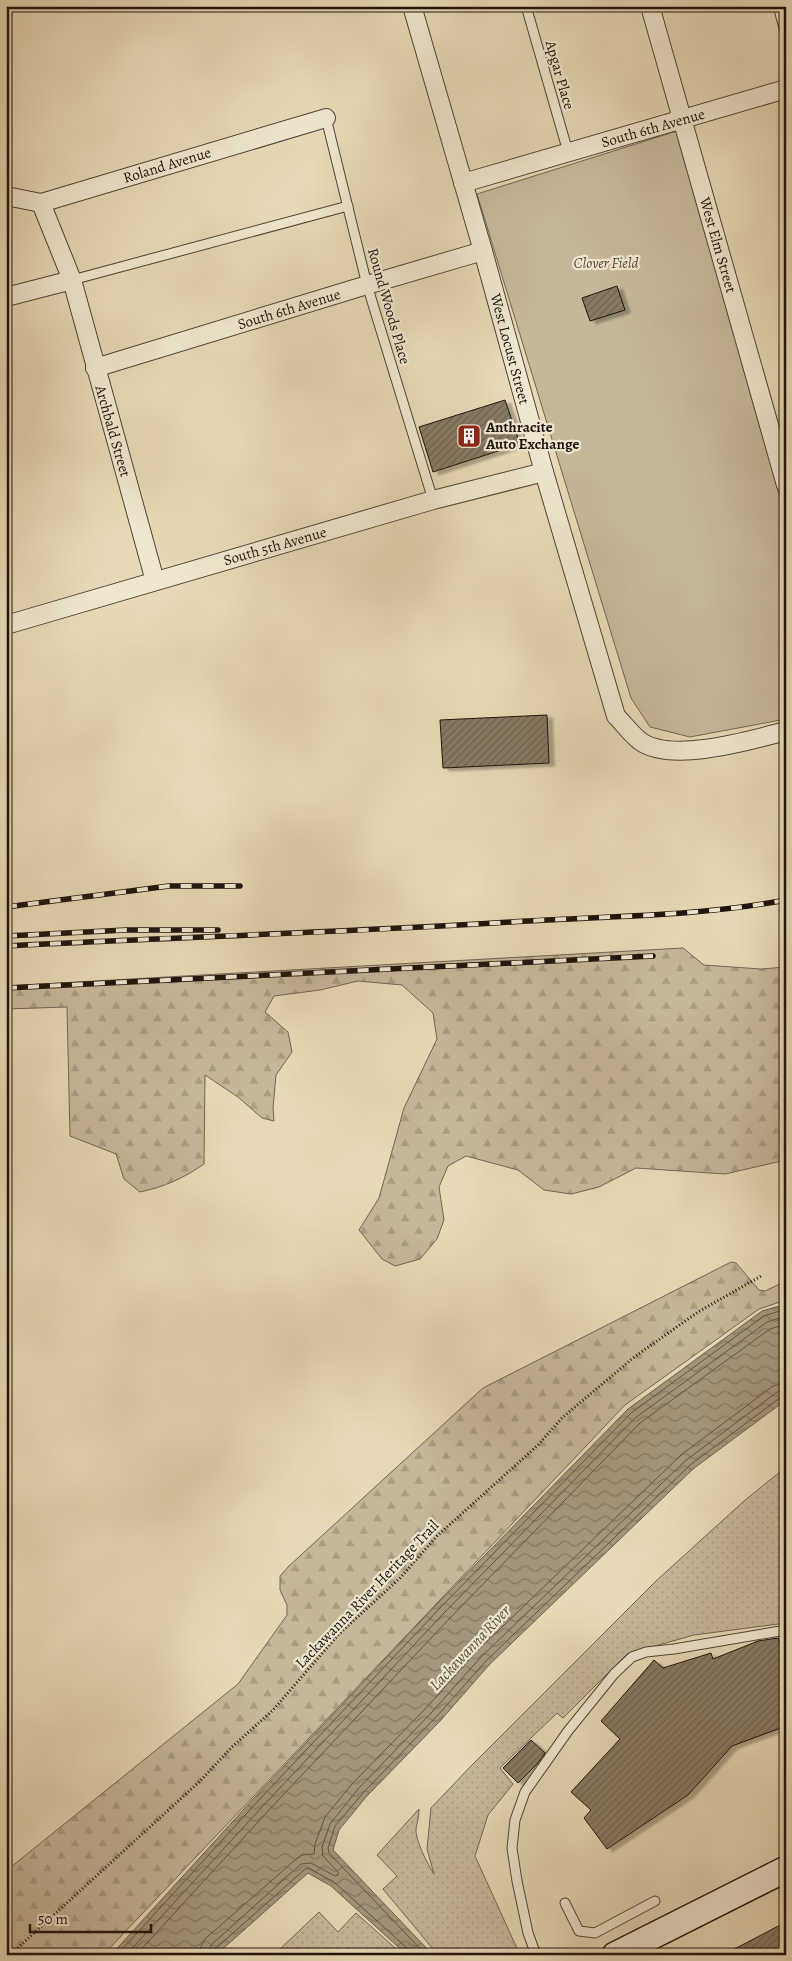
<svg xmlns="http://www.w3.org/2000/svg" width="792" height="1961" viewBox="0 0 792 1961" font-family="Alegreya,serif">
<defs>
<pattern id="grass-dots" width="8" height="8" patternUnits="userSpaceOnUse" patternTransform="scale(1.25)"><rect width="8" height="8" fill="#c5b799"/><path d="M2 2h.1M6 6h.1" fill="none" stroke="#a99c83" stroke-width="1.8" stroke-linecap="round"/></pattern>
<pattern id="forest-firs" width="22" height="20" patternUnits="userSpaceOnUse" patternTransform="scale(1.25)"><rect width="22" height="20" fill="#c5b799"/><path d="M5 1l3.5 6h-7zM16 11l3.5 6h-7z" fill="#a99c83"/></pattern>
<pattern id="water-waves" width="16" height="10" patternUnits="userSpaceOnUse" patternTransform="scale(1.25)"><rect width="16" height="10" fill="#a3967c"/><path d="M0 5q4-4 8 0t8 0" fill="none" stroke="#847964"/></pattern>
<pattern id="building-hatch" width="6" height="6" patternUnits="userSpaceOnUse" patternTransform="scale(1.25)"><rect width="6" height="6" fill="#877a65"/><path d="M-1 1l2-2M0 6l6-6M5 7l2-2" fill="none" stroke="#6e6352"/></pattern>
<filter id="shadow"><feDropShadow dx="5.5" dy="3" stdDeviation="1" flood-color="#0004"/></filter>
</defs>
<rect width="100%" height="100%" fill="#e7d9b5"/>
<filter id="stains"><feTurbulence type="fractalNoise" baseFrequency=".004" numOctaves="4"/><feColorMatrix values="0 0 0 0 .2 0 0 0 0 .09 0 0 0 0 .02 0 0 0 .5 -.17"/></filter>
<radialGradient id="worn" r=".72"><stop offset=".6" stop-color="#630" stop-opacity="0"/><stop offset="1" stop-color="#630" stop-opacity=".3"/></radialGradient>
<g fill="url(#grass-dots)" stroke="#726554">
<path d="M786 1467V1623L694 1635 627 1654 563 1718 557 1713 500 1768 513 1784 488 1815 475 1856 520 1955H438L383 1889 397 1876 377 1855 419 1809C419 1817 417 1822 416 1829 415 1840 428 1865 434 1874L427 1849 431 1808 471 1766 656 1581 744 1501Z"/>
<polygon points="319,1912 338,1932 356,1913 403,1955 311,1955 279,1950"/>
</g>
<g fill="url(#forest-firs)" stroke="#726554">
<path d="M683 948 704 965 761 969 786 967V1160L725 1174 636 1168 599 1187 571 1194 544 1190 518 1170 466 1156 448 1166 439 1187 444 1220 437 1239 420 1259 395 1266 382 1259 359 1230 379 1198 404 1108 437 1039 433 1013 402 985 358 981 320 990 274 996 265 1012 288 1032 292 1052 276 1075 273 1108 274 1121 262 1118 238 1097 205 1075 204 1164C184 1178 164 1187 140 1192L124 1179 116 1154 70 1136 67 1007 6 1009V986Z"/>
<polygon points="731,1262 736,1263 759,1290 765,1291 786,1281 786,1300 759,1309 625,1405 103,1955 6,1955 6,1871 238,1684 287,1615 287,1605 280,1590 280,1576 289,1566 483,1388"/>
</g>
<polygon fill="#c5b799" stroke="#726554" points="677,131 786,519 786,719 690,737 650,727 631,698 477,194"/>
<polygon fill="url(#water-waves)" stroke="#6e6250" points="786,1304 786,1400 693,1469 489,1665 441,1720 366,1797 339,1830 333,1850 433,1955 407,1955 331,1886 308,1873 216,1955 111,1955 254,1798 436,1605 628,1409 762,1311"/>
<g fill="none" stroke-linecap="round" stroke-linejoin="round">
<g stroke="#605445" stroke-width="1">
<polyline points="117,1955 258,1801 440,1608 631,1413 764,1316 786,1309"/>
<polyline points="126,1955 263,1806 444,1613 635,1418 767,1322 786,1316"/>
<polyline points="136,1955 268,1811 450,1618 640,1423 770,1329 786,1324"/>
<polyline points="200,1955 201,1946 205,1939 295,1860 302,1855 314,1854 315,1844 325,1817 352,1784 427,1707 476,1652 681,1455 773,1386 786,1383"/>
<polyline points="207,1955 211,1945 301,1864 311,1863 335,1876 338,1875 338,1872 323,1856 322,1847 330,1824 358,1789 432,1712 481,1657 685,1461 777,1392 786,1390"/>
<polyline points="213,1955 215,1949 304,1870 308,1868 334,1882 408,1949 409,1955"/>
<polyline points="426,1955 329,1853 328,1848 335,1826 363,1793 437,1716 486,1661 690,1465 781,1397 786,1396"/>
</g>
</g>
<g fill="url(#building-hatch)" stroke="#1e130e" filter="url(#shadow)">
<polygon points="617,286 625,310 590,321 582,298"/>
<polygon points="505,400 520,444 433,472 419,427"/>
<polygon points="547,715 549,763 443,768 440,720"/>
<polygon points="778,1638 786,1662 786,1726 732,1746 688,1795 607,1849 584,1818 591,1810 571,1792 620,1739 601,1721 654,1660 663,1668 711,1653 713,1659 758,1641"/>
<polygon points="531,1740 545,1753 537,1764 518,1783 503,1768"/>
<polygon points="786,1922 786,1955 723,1955"/>
</g>
<g fill="none" stroke-linecap="round" stroke-linejoin="round">
<g stroke="#504438" stroke-width="11">
<g id="lane">
<polyline points="526,6 568,152"/>
<polyline points="778,6 786,35"/>
<polyline points="326,118 367,285 433,500"/>
<polyline points="72,280 348,206"/>
<polyline points="565,1903 579,1931 595,1933 655,1901"/>
<polyline points="536,1955 528,1933 517,1881 512,1848 515,1820 525,1792 568,1731 614,1674 632,1657 646,1652 674,1649 786,1630"/>
</g>
</g>
<g stroke="#504438" stroke-width="20">
<g id="street">
<path d="M412 6 483 251 544 472 616 716C624 724 631 734 640 741 671 764 751 740 786 731"/>
<polyline points="650,6 786,485"/>
<polyline points="463,183 786,89"/>
<polyline points="6,196 41,203 326,118"/>
<polyline points="41,203 72,280 155,581"/>
<polyline points="6,297 72,280"/>
<polyline points="95,368 367,285 483,251"/>
<polyline points="6,625 433,500 544,472"/>
</g>
</g>
<g stroke="#1e130e" stroke-width="28">
<polyline id="secondary" points="615,1955 786,1869"/>
</g>
<polyline stroke="#1e130e" stroke-width="3" stroke-dasharray="1 2.5" stroke-linecap="butt" points="10,1955 199,1782 232,1747 273,1710 338,1635 400,1578 437,1536 538,1445 562,1418 633,1358 698,1312 761,1276"/>
<use href="#lane" stroke="#efe6cf" stroke-width="9"/>
<use href="#street" stroke="#efe6cf" stroke-width="18"/>
<use href="#secondary" stroke="#efe6cf" stroke-width="25"/>
<g stroke="#1e130e" stroke-width="5.5">
<g id="rail">
<polyline points="6,907 169,886 240,886"/>
<polyline points="6,936 126,930 218,930"/>
<path d="M6 946C180 937 354 932 528 921 613 916 701 916 786 900"/>
<polyline points="6,988 653,956"/>
</g>
</g>
<use href="#rail" stroke="#efe6cf" stroke-width="4" stroke-dasharray="11" stroke-linecap="butt"/>
</g>
<defs>
<g id="building-square" transform="scale(1.25)"><rect x="-9" y="-9" width="18" height="18" rx="4" fill="#8f2418" stroke="#efe6cf"/><path d="M-4-6H4V6H1V3H-1V6H-4ZM-2.5-4.3h1.7v1.8h-1.7ZM.8-4.3h1.7v1.8H.8ZM-2.5-1h1.7V.8h-1.7ZM.8-1h1.7V.8H.8Z" fill="#fff"/></g>
</defs>
<g fill-rule="evenodd">
<use href="#building-square" x="469" y="436"/>
</g>
<g text-anchor="middle" dominant-baseline="central" stroke-width="4.5" stroke-linejoin="round" paint-order="stroke">
<g font-size="15" fill="#1e130e" stroke="#efe6cf">
<text transform="translate(560 75) rotate(74)">Apgar Place</text>
<text transform="translate(653 128) rotate(-16)">South 6th Avenue</text>
<text transform="translate(167 165) rotate(-17)">Roland Avenue</text>
<text transform="translate(718 245) rotate(74)">West Elm Street</text>
<text transform="translate(389 306) rotate(74)">Round Woods Place</text>
<text transform="translate(289 309) rotate(-17)">South 6th Avenue</text>
<text transform="translate(510 349) rotate(75)">West Locust Street</text>
<text transform="translate(113 431) rotate(74)">Archbald Street</text>
<text transform="translate(275 546) rotate(-16)">South 5th Avenue</text>
<text transform="translate(367 1594) rotate(-46)">Lackawanna River Heritage Trail</text>
</g>
<g font-size="15" font-style="italic" fill="#584c3f" stroke="#efe6cf">
<text x="606" y="263">Clover Field</text>
</g>
<g font-size="15" font-weight="bold" fill="#1e130e" stroke="#efe6cf" text-anchor="start">
<text x="486" y="427">Anthracite<tspan x="486" dy="17">Auto Exchange</tspan></text>
</g>
<g font-size="16" font-style="italic" fill="#5a4e3f" stroke="#efe6cf">
<text transform="translate(470 1648) rotate(-47)">Lackawanna River</text>
</g>
</g>
<rect width="792" height="1961" fill="none" stroke="#e7d9b5" stroke-width="25"/>
<rect x="8" y="8" width="777" height="1946" fill="none" stroke="#1e130e" stroke-width="2.5"/>
<rect x="12" y="12" width="767" height="1936" fill="none" stroke="#1e130e"/>
<path d="M30 1924v8h121v-8" fill="none" stroke="#1e130e" stroke-width="2.5"/>
<text x="38" y="1924" font-size="15" fill="#1e130e" stroke="#efe6cf" stroke-width="4" paint-order="stroke">50 m</text>
<rect width="100%" height="100%" filter="url(#stains)"/>
<rect width="100%" height="100%" fill="url(#worn)"/>
</svg>
